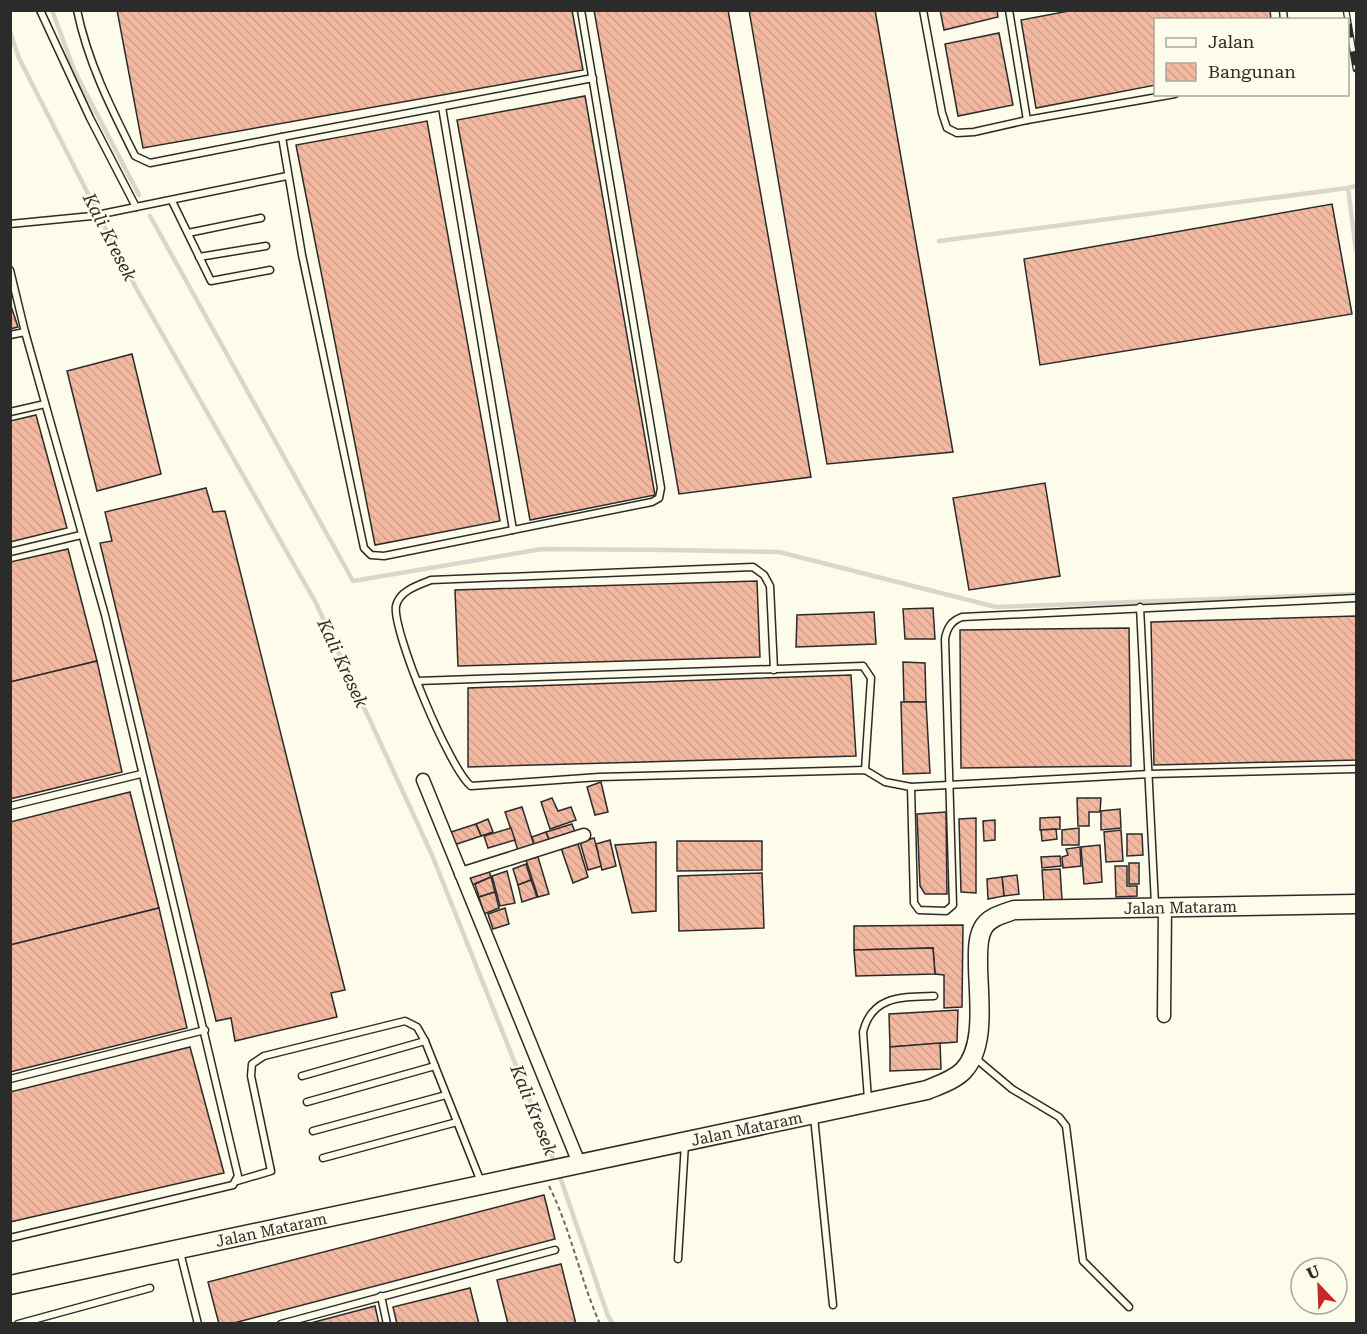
<svg xmlns="http://www.w3.org/2000/svg" width="1367" height="1334" viewBox="0 0 1367 1334" font-family="'Roboto Serif',serif">
<defs>
<pattern id="building-back-hatch" width="6" height="6" patternUnits="userSpaceOnUse" patternTransform="scale(1.5)"><rect width="6" height="6" fill="#f2b8a0"/><path d="M-1 5l2 2M0 0l6 6M5-1l2 2" fill="none" stroke="#d09e8a"/></pattern>
</defs>
<rect width="100%" height="100%" fill="#fdfbea"/>
<g fill="none" stroke-linecap="round" stroke-linejoin="round">
<g stroke="#d8d7c9" stroke-width="4.5">
<polyline points="52,10 74,70 139,195"/>
<polyline points="10,32 19,58 136,288 316,603 432,855 556,1166"/>
<polyline points="1356,186 1348,188 1356,250"/>
<polyline points="150,216 353,581 542,549 669,550 779,552 996,607 1356,594"/>
<polyline points="939,241 1348,188"/>
<polyline points="559,1174 608,1316 613,1324"/>
</g>
</g>
<g fill="url(#building-back-hatch)" stroke="#2b2b2b" stroke-width="1.5">
<polygon points="117,10 572,10 583,70 143,148"/>
<polygon points="594,10 728,10 811,477 679,494"/>
<polygon points="749,10 875,10 953,452 827,464"/>
<polygon points="940,10 997,10 998,17 944,30"/>
<polygon points="1074,10 1270,10 1271,20 1156,20 1156,85 1036,108 1021,20"/>
<polygon points="999,33 1013,105 958,116 945,44"/>
<polygon points="585,96 655,495 530,520 457,120"/>
<polygon points="427,121 500,521 375,545 296,145"/>
<polygon points="1332,204 1352,314 1040,365 1024,259"/>
<polygon points="10,303 18,327 10,329"/>
<polygon points="132,354 161,474 97,491 67,371"/>
<polygon points="36,415 67,528 10,542 10,421"/>
<polygon points="1045,483 1060,576 969,590 953,498"/>
<polygon points="206,488 213,512 225,511 345,990 331,993 337,1017 235,1041 231,1018 216,1021 100,543 112,541 105,512"/>
<polygon points="68,549 97,661 10,682 10,562"/>
<polygon points="757,581 760,657 458,666 455,590"/>
<polygon points="933,608 935,639 905,639 903,609"/>
<polygon points="874,612 876,644 796,647 797,615"/>
<polygon points="1356,616 1356,760 1154,765 1151,622"/>
<polygon points="1129,628 1131,766 961,768 960,630"/>
<polygon points="97,661 122,772 10,799 10,682"/>
<polygon points="903,662 925,663 926,702 904,702"/>
<polygon points="851,675 856,756 468,767 468,688"/>
<polygon points="901,702 926,702 930,773 903,774"/>
<polygon points="601,782 608,812 595,815 587,787"/>
<polygon points="130,792 159,908 10,945 10,822"/>
<polygon points="552,798 558,811 571,807 576,820 550,829 541,802"/>
<polygon points="1077,798 1101,798 1100,812 1089,812 1089,826 1078,826"/>
<polygon points="522,807 535,848 519,853 505,812"/>
<polygon points="1120,809 1121,828 1101,830 1101,811"/>
<polygon points="946,812 947,894 925,894 920,886 917,814"/>
<polygon points="1060,817 1060,829 1040,830 1040,818"/>
<polygon points="976,818 976,893 961,892 959,819"/>
<polygon points="488,819 493,832 481,836 476,824"/>
<polygon points="995,820 995,840 984,841 983,821"/>
<polygon points="476,824 481,836 454,845 451,832"/>
<polygon points="572,824 576,835 550,843 546,832"/>
<polygon points="511,828 515,840 488,848 484,836"/>
<polygon points="1079,828 1079,845 1062,845 1062,830"/>
<polygon points="1056,829 1057,839 1042,841 1041,830"/>
<polygon points="1121,830 1123,861 1106,862 1104,832"/>
<polygon points="546,832 550,843 535,848 532,837"/>
<polygon points="1127,834 1142,834 1143,855 1127,856"/>
<polygon points="594,838 602,866 588,870 580,842"/>
<polygon points="610,840 616,866 602,870 596,844"/>
<polygon points="677,841 762,841 762,870 677,871"/>
<polygon points="656,842 656,911 632,913 615,845"/>
<polygon points="578,844 588,877 573,883 561,848"/>
<polygon points="1100,845 1102,882 1084,884 1081,847"/>
<polygon points="1080,847 1081,866 1063,868 1062,857 1068,855 1066,849"/>
<polygon points="1060,856 1061,866 1042,868 1041,857"/>
<polygon points="538,857 549,894 538,897 526,860"/>
<rect x="1129" y="863" width="10" height="21"/>
<polygon points="526,864 531,880 518,885 513,869"/>
<polygon points="1115,866 1127,866 1127,886 1137,886 1137,896 1116,897"/>
<polygon points="488,868 491,877 472,885 469,874"/>
<polygon points="1060,869 1062,900 1044,901 1042,870"/>
<polygon points="507,871 515,903 500,906 492,876"/>
<polygon points="762,873 764,928 679,931 678,876"/>
<polygon points="1017,875 1019,894 1004,896 1002,877"/>
<polygon points="491,877 495,892 479,897 475,884"/>
<polygon points="1002,877 1004,896 988,899 987,879"/>
<polygon points="531,880 537,897 522,902 518,885"/>
<polygon points="495,892 499,908 484,914 479,897"/>
<polygon points="159,908 187,1028 10,1072 10,945"/>
<polygon points="505,908 509,924 493,929 488,914"/>
<polygon points="963,925 962,1007 944,1008 944,975 935,974 933,948 854,950 854,926"/>
<polygon points="933,948 935,974 856,976 854,950"/>
<polygon points="958,1010 957,1042 890,1047 889,1014"/>
<polygon points="940,1043 941,1069 890,1071 890,1047"/>
<polygon points="190,1047 224,1173 10,1222 10,1092"/>
<polygon points="544,1195 555,1239 230,1324 219,1324 208,1282"/>
<polygon points="561,1264 576,1324 508,1324 497,1280"/>
<polygon points="470,1288 479,1324 397,1324 393,1307"/>
<polygon points="375,1306 379,1324 307,1324"/>
</g>
<g fill="none" stroke-linecap="round" stroke-linejoin="round">
<g stroke="#2b2b2b" stroke-width="9">
<g id="lane">
<polyline points="40,10 90,118 136,207"/>
<path d="M77 10C88 63 111 108 135 156L150 163 282 137 302 255 364 548 371 555 384 556 652 502 659 498 661 488 581 10"/>
<polyline points="923,10 942,113 947,128 957,133 974,132 1027,120 1175,94"/>
<polyline points="1009,10 1027,120"/>
<polyline points="1283,10 1284,20"/>
<polyline points="442,107 513,530"/>
<polyline points="282,137 593,78"/>
<polyline points="172,201 211,281 270,270"/>
<polyline points="10,224 92,216 287,176"/>
<polyline points="188,233 261,218"/>
<polyline points="199,257 266,246"/>
<polyline points="10,270 25,332 105,615 238,1176 233,1185 10,1238"/>
<polyline points="10,335 25,332"/>
<polyline points="10,412 45,404"/>
<polyline points="10,552 81,535"/>
<polyline points="1140,607 1155,904"/>
<path d="M774 670 770 586 764 575 753 567 431 580C418 585 399 591 396 606 392 631 450 770 471 786L599 777 865 770 885 782 911 787 1150 774 1356 769"/>
<polyline points="417,681 863,666 871,678 865,770"/>
<path d="M911 787 914 903 919 910 946 911 953 905 945 639C947 628 951 621 962 617L1356 598"/>
<polyline points="10,806 141,774"/>
<polyline points="974,1057 1012,1089 1059,1117 1066,1126 1083,1261 1129,1307"/>
<polyline points="302,1076 425,1041"/>
<polyline points="10,1079 205,1030"/>
<path d="M868 1099 863 1032C872 995 903 997 934 996"/>
<polyline points="307,1102 435,1066"/>
<polyline points="814,1117 833,1305"/>
<polyline points="313,1131 446,1095"/>
<polyline points="323,1158 457,1122"/>
<polyline points="237,1181 271,1171 251,1076 252,1064 264,1056 405,1021 417,1027 425,1041 481,1182"/>
<polyline points="180,1252 198,1324"/>
<polyline points="678,1259 685,1143"/>
<polyline points="381,1296 387,1324"/>
<polyline points="18,1324 150,1288"/>
<polyline points="281,1324 555,1250"/>
</g>
</g>
<g stroke="#2b2b2b" stroke-width="15">
<g id="street">
<polyline points="423,780 579,1163"/>
<polyline points="461,874 584,835"/>
<polyline points="1164,1016 1165,907"/>
</g>
</g>
<g stroke="#2b2b2b" stroke-width="21">
<g id="secondary">
<path id="s1" d="M10 1285 927 1090C939 1085 954 1080 963 1071 987 1046 978 996 978 964 978 953 977 939 983 928 989 917 1003 914 1014 910L1356 904"/>
</g>
</g>
<path stroke="#6a6964" stroke-width="2" stroke-dasharray="4.5 3" stroke-linecap="butt" d="M549 1186C571 1230 580 1279 600 1324"/>
<use href="#lane" stroke="#fdfbea" stroke-width="6"/>
<use href="#street" stroke="#fdfbea" stroke-width="12"/>
<use href="#secondary" stroke="#fdfbea" stroke-width="18"/>
<g stroke="#2b2b2b" stroke-width="7">
<polyline id="rail" points="1346,10 1356,69"/>
</g>
<use href="#rail" stroke="#fdfbea" stroke-width="4.5" stroke-dasharray="14" stroke-linecap="butt"/>
</g>
<g text-anchor="middle" dominant-baseline="central" stroke-width="4.5" stroke-linejoin="round" paint-order="stroke">
<g font-size="16" fill="#2b2b2b" stroke="#fdfbea">
<text stroke="none"><textPath href="#s1" startOffset="1329">Jalan Mataram</textPath></text>
<text stroke="none"><textPath href="#s1" startOffset="753">Jalan Mataram</textPath></text>
<text stroke="none"><textPath href="#s1" startOffset="267">Jalan Mataram</textPath></text>
</g>
<g font-size="18" font-style="italic" fill="#2b2b2b" stroke="#fdfbea">
<text transform="translate(110 237) rotate(63)">Kali Kresek</text>
<text transform="translate(343 663) rotate(65)">Kali Kresek</text>
<text transform="translate(534 1110) rotate(68)">Kali Kresek</text>
</g>
</g>
<rect width="1367" height="1334" fill="none" stroke="#2b2b2b" stroke-width="24"/>
<rect x="1154" y="18" width="195" height="78" fill="#fdfbea" stroke="#a9a89e" stroke-width="1.5"/>
<rect x="1166" y="38" width="30" height="9" fill="#fdfbea" stroke="#a9a89e" stroke-width="1.5"/>
<text x="1208" y="48" font-size="18" fill="#2b2b2b">Jalan</text>
<rect x="1166" y="63" width="30" height="18" fill="url(#building-back-hatch)" stroke="#a9a89e" stroke-width="1.5"/>
<text x="1208" y="78" font-size="18" fill="#2b2b2b">Bangunan</text>
<g transform="translate(1319 1286) rotate(337)"><circle r="28" fill="#fdfbea" stroke="#a9a89e" stroke-width="1.5"/>
<path d="M0-4.5L10 22L0 15L-10 22Z" fill="#c62828"/>
<text y="-9" font-size="16" font-weight="bold" text-anchor="middle" fill="#2b2b2b">U</text>
</g>
</svg>
